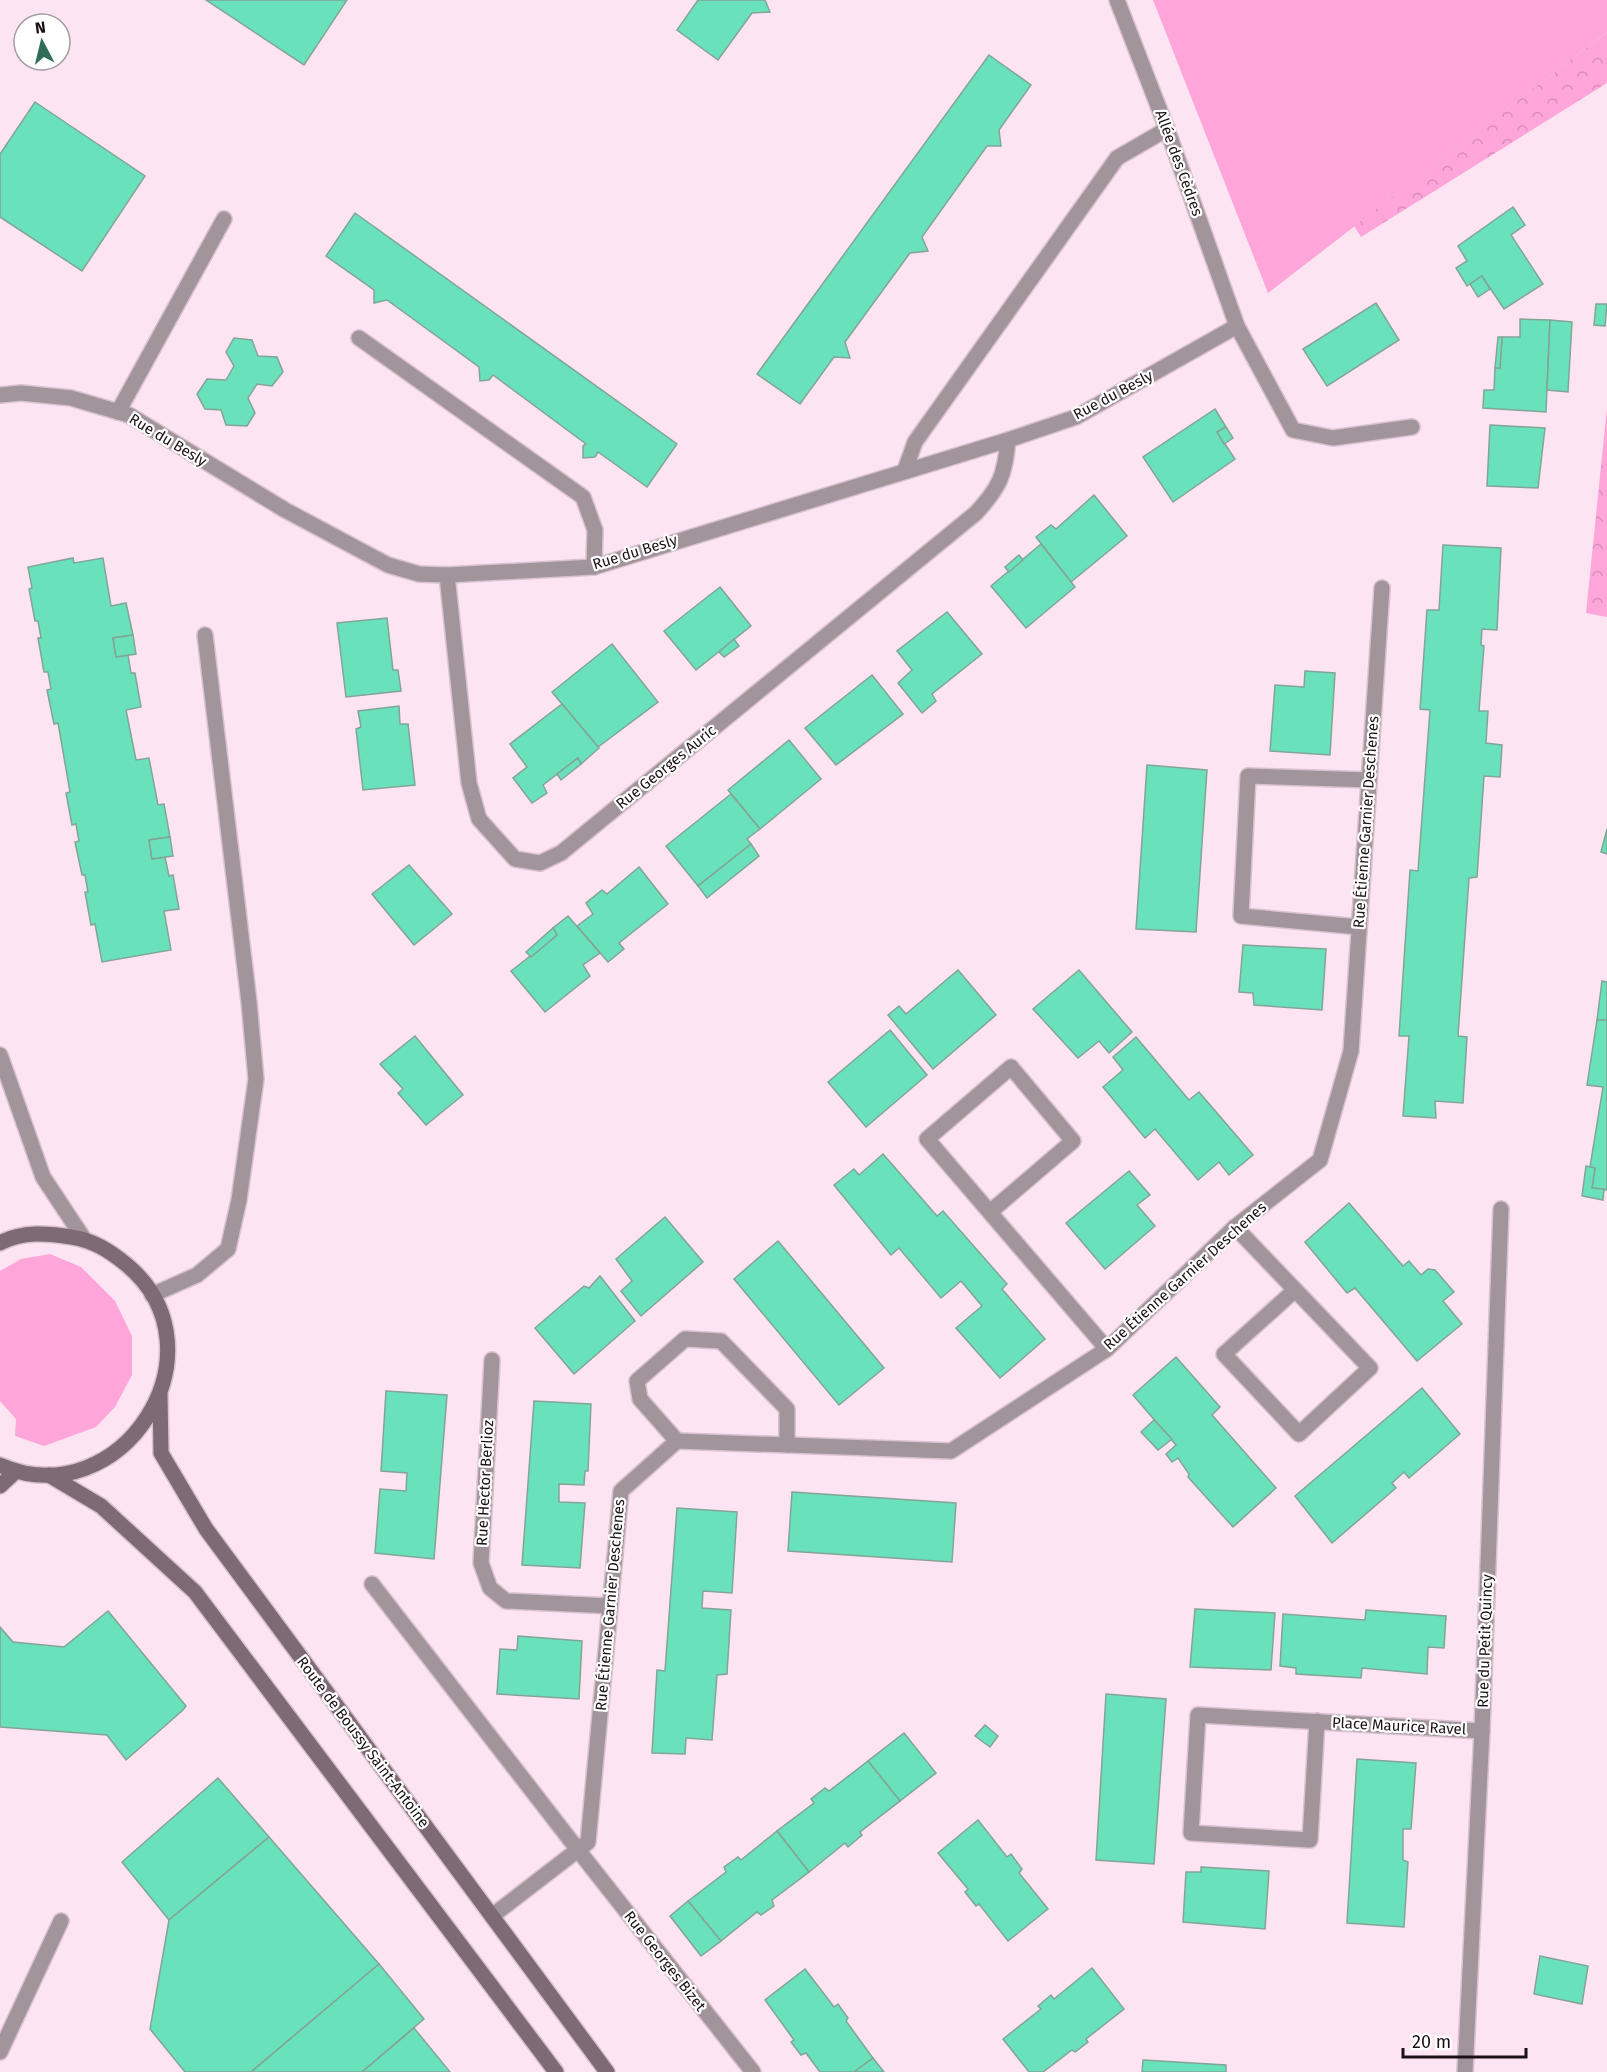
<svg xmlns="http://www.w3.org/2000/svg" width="1607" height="2072" viewBox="0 0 1607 2072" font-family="'Fira Sans',sans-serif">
<defs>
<pattern id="forest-crowns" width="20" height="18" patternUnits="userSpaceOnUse" patternTransform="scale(1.5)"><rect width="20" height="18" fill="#fea5da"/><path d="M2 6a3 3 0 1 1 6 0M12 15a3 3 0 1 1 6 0" fill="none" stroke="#d98dba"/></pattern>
</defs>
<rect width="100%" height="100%" fill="#fde4f2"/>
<g fill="#fea5da">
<polygon points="1153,0 1607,0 1607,32 1268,293"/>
<polygon points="50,1254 81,1267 115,1301 132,1336 132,1375 115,1407 96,1427 44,1446 15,1436 16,1419 0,1401 0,1271 21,1259"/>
</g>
<g fill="url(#forest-crowns)">
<polygon points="1607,32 1607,83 1361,237 1354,226"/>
<polygon points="1607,408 1607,617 1586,613"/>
</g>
<g fill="#69e1ba" stroke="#83a497" stroke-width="1.5">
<polygon points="206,0 347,0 304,65"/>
<polygon points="698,0 765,0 770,12 752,13 718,60 677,30"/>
<polygon points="989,55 1031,85 999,130 1001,146 987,146 922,237 928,251 910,253 845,342 850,358 834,357 800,404 757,374"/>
<polygon points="35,102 145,176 82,271 0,217 0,154"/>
<polygon points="1513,207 1525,225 1511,235 1543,284 1504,309 1482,276 1467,286 1456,268 1467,261 1458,246"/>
<polygon points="355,213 677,444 647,487 598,452 595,457 583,458 583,446 586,444 493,375 489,380 480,381 479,367 387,300 374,303 374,290 326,256"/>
<polygon points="1482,276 1490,289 1478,297 1470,284"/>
<polygon points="1376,303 1399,340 1327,386 1303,349"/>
<polygon points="1596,304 1607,304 1605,326 1594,325"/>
<polygon points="1520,319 1550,320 1546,412 1483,408 1484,390 1494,390 1495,368 1500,368 1502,337 1520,337"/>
<polygon points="1550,320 1572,322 1568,392 1547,390"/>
<polygon points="1498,337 1502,337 1500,368 1495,368"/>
<polygon points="234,338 252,340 258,356 277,357 283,372 272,386 257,384 248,398 255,413 247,426 226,425 221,410 205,409 197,394 207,379 226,380 234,366 226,352"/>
<polygon points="1215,409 1226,427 1217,432 1235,459 1173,502 1143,457"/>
<polygon points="1490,425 1545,428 1538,488 1487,486"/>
<polygon points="1226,427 1233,438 1224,444 1217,432"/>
<polygon points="1094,495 1127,536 1071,582 1036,537 1051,525 1056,529"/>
<polygon points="1041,544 1075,587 1026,628 991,586"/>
<polygon points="1443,545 1501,548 1497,630 1482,629 1481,645 1484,646 1479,711 1488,711 1486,743 1502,745 1500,777 1484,776 1477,877 1469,878 1458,1036 1467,1037 1463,1103 1435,1101 1436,1118 1403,1116 1409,1036 1399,1036 1410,870 1418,871 1430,710 1420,709 1427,610 1439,610"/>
<polygon points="1019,555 1023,560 1009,572 1005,567"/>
<polygon points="73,558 74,563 103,558 111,606 126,603 133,635 113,638 116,657 128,655 131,673 135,673 141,707 126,710 136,760 149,758 158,805 164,804 170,837 149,840 152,859 165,857 169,876 173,875 179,909 164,911 171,950 102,962 95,924 91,925 85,892 88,892 85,875 82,875 75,842 79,841 76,824 72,825 66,793 70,792 58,723 54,724 47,690 51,689 48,672 44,672 38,638 41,638 38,621 35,621 29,589 32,588 28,567"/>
<polygon points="720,587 751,626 696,670 664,631"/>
<polygon points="947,612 982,654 932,694 936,701 922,713 898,683 912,670 897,651"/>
<polygon points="387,618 393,670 398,670 401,691 346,697 337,623"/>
<polygon points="133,635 136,654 116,657 113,638"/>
<polygon points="734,639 739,646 724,657 719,652"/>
<polygon points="612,644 658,702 598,747 552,692"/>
<polygon points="1305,671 1335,673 1330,755 1270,751 1275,685 1304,687"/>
<polygon points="872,675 903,714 836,765 805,728"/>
<polygon points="562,704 599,748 581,764 578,758 543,785 547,793 532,803 513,778 527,767 510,744"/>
<polygon points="399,706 400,724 408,724 415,785 363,790 356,729 361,727 358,711"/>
<polygon points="789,740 821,779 760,829 728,790"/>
<polygon points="578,758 581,764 561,780 557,774"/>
<polygon points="1147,765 1207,770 1196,932 1136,929"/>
<polygon points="731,794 760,829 747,839 751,844 698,886 666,846"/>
<polygon points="1607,829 1607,854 1601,852"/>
<polygon points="170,837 173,856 152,859 149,840"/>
<polygon points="751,844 759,856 707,898 698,886"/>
<polygon points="409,865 452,914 414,945 372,894"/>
<polygon points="639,867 668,904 619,943 624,949 608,962 577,926 593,914 586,903 602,890 607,894"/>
<polygon points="568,916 600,953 583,965 590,976 545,1012 511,971 557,935 553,928"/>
<polygon points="553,928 557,935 531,957 526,952"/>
<polygon points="1243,945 1326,949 1322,1010 1254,1005 1253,993 1239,992"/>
<polygon points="958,970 996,1015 933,1069 888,1015 899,1006 906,1014"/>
<polygon points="1079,970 1132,1032 1109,1053 1099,1041 1078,1058 1033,1009"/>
<polygon points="1602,981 1607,982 1607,1021 1597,1020"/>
<polygon points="1597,1020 1607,1020 1607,1190 1592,1188 1595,1168 1590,1167 1603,1087 1587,1085"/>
<polygon points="890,1030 927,1075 866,1127 828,1082"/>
<polygon points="415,1036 463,1095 426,1125 398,1093 403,1089 380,1064"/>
<polygon points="1136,1037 1189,1100 1199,1092 1253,1155 1229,1175 1219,1162 1198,1180 1155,1129 1145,1138 1103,1087 1123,1070 1113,1057"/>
<polygon points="883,1154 937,1216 943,1211 1007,1284 1002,1289 1045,1339 1000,1378 956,1328 982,1306 961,1281 941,1298 899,1248 891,1255 834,1185 854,1169 859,1175"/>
<polygon points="1586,1166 1595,1168 1592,1188 1604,1189 1603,1200 1582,1196"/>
<polygon points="1129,1171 1150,1195 1137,1205 1155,1226 1105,1269 1066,1223"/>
<polygon points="1349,1203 1403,1266 1409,1261 1421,1275 1428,1269 1435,1270 1454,1292 1443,1301 1462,1324 1417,1361 1355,1288 1347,1293 1305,1242"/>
<polygon points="665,1217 703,1262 641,1316 621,1291 632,1281 616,1259"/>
<polygon points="778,1241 884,1368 839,1405 734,1279"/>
<polygon points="600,1276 635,1321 574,1374 535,1328 584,1286 589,1288"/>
<polygon points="1176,1357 1220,1407 1212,1415 1276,1488 1233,1527 1188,1477 1189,1474 1178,1458 1172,1462 1166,1454 1176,1445 1133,1395"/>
<polygon points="1422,1388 1460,1434 1409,1478 1404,1472 1392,1483 1396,1488 1332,1543 1295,1496"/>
<polygon points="386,1391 447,1395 434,1559 375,1553 380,1489 406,1491 407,1473 381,1471"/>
<polygon points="534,1401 591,1404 588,1471 585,1471 584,1485 559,1484 559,1502 585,1503 580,1568 522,1565"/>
<polygon points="1154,1420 1172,1439 1158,1450 1141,1432"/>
<polygon points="792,1492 956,1503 952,1562 788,1551"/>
<polygon points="677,1508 737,1512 732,1593 703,1591 702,1608 731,1610 727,1674 717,1675 712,1740 686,1738 685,1754 652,1753 657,1670 665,1671"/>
<polygon points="1195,1609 1275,1613 1271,1670 1190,1667"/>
<polygon points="1366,1610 1446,1616 1444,1648 1428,1647 1427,1674 1362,1668 1361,1678 1296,1674 1296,1668 1280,1666 1283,1614 1365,1620"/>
<polygon points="108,1611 186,1706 183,1710 126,1760 107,1735 0,1727 0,1627 13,1642 64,1647"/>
<polygon points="518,1636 582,1641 579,1699 497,1694 500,1649 517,1650"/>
<polygon points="1106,1694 1166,1699 1154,1864 1096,1860"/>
<polygon points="985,1725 998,1736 990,1747 975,1736"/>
<polygon points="904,1733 936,1773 900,1801 868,1761"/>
<polygon points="1357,1759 1416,1763 1411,1829 1403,1829 1403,1860 1408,1862 1404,1927 1347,1923"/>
<polygon points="868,1761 900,1801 860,1832 862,1835 848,1847 845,1843 809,1872 777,1831 814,1803 811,1799 825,1788 829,1791"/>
<polygon points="218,1778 269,1837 169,1920 122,1862"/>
<polygon points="978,1820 1007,1857 1011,1854 1022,1869 1019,1873 1048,1909 1008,1941 979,1904 976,1906 965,1892 968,1889 938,1853"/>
<polygon points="777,1831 809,1872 772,1900 774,1906 761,1915 757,1912 721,1941 688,1901 726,1872 724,1867 738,1857 741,1860"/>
<polygon points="269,1837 379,1964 251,2072 185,2072 150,2029 169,1920"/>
<polygon points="1201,1867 1269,1871 1265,1929 1183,1922 1186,1872 1201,1872"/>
<polygon points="688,1901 721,1941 701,1956 670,1916"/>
<polygon points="1540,1956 1588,1966 1582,2004 1534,1994"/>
<polygon points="379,1964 424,2019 362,2072 251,2072"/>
<polygon points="1092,1968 1124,2009 1086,2039 1088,2042 1075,2052 1072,2050 1043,2072 1029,2072 1003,2039 1041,2009 1038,2006 1051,1995 1054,1999"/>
<polygon points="805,1969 834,2007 838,2004 848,2018 846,2021 873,2058 854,2072 820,2072 806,2053 801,2055 791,2042 794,2040 765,2000"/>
<polygon points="414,2028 450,2072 362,2072"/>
<polygon points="873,2058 884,2072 854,2072"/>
<polygon points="1143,2060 1226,2065 1226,2072 1142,2072"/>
</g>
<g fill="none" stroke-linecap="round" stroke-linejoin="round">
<g stroke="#d9c2cf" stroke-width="18">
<g id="service">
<polyline points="359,338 583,497 595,530 594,567"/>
<polyline points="118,412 224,219"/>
<polyline points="905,470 915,442 1117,158 1167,129"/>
<polyline points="1359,927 1241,916 1248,776 1369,780"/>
<polyline points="152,1295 197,1275 228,1249 239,1200 256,1079 249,1002 205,635"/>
<polyline points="372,1584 578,1850"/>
<polyline points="0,2052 61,1921"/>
</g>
</g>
<g stroke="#d9c2cf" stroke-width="18">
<g id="minor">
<polyline points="1117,0 1167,129 1237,326 1293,430 1333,438 1412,427"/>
<polyline points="0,395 21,393 71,398 129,415 285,510 388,565 419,574 447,575 594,567 1008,440 1076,417 1237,326"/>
<path d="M447 575 469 783 479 819 515 859 540 863 561 853 976 513C1000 487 1005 475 1008 440"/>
<polyline points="990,1212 1073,1141 1011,1067 927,1139 1107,1349"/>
<polyline points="1235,1227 1370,1368 1299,1434 1224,1354 1295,1290"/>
<polyline points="492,1360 481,1563 490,1588 506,1601 610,1606"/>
<polyline points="677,1441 640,1399 637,1381 685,1339 721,1341 787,1409 787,1445"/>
<polyline points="1317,1721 1310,1840 1191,1833 1198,1715 1482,1731"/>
<polyline points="578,1850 753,2072"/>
<polyline points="492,1916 588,1842 621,1491 677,1441 951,1451 1107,1349 1235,1227 1320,1160 1351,1051 1382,588"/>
<polyline points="1465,2072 1482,1731 1501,1209"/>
</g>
</g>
<g stroke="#d9c2cf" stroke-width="18">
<polyline id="tertiary" points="0,1055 43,1177 84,1239"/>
</g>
<g stroke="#d9c2cf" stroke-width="18">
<g id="secondary">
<path d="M0 1243C22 1231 48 1233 71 1237 93 1240 110 1251 127 1265 229 1351 121 1518 0 1465"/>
<polyline points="160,1395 161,1453 206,1529 607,2072"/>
<polyline points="49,1475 101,1506 195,1592 556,2072"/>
<polyline points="0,1486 15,1472"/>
</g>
</g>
<use href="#service" stroke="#a1949b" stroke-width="15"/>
<use href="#minor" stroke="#a1949b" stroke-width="15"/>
<use href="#tertiary" stroke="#a1949b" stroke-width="15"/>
<use href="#secondary" stroke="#7d6a75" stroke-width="15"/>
</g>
<g text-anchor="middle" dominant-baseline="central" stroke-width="4.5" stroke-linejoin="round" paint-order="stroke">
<g font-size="15" fill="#1b1016" stroke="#fff">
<text transform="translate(1179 163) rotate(70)">Allée des Cèdres</text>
<text transform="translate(1113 395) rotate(-28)">Rue du Besly</text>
<text transform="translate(168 440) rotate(31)">Rue du Besly</text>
<text transform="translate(635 552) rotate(-17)">Rue du Besly</text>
<text transform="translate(666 767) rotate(-39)">Rue Georges Auric</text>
<text transform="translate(1366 822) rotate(-86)">Rue Étienne Garnier Deschenes</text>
<text transform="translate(1185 1276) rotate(-42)">Rue Étienne Garnier Deschenes</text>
<text transform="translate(485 1483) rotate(-87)">Rue Hector Berlioz</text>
<text transform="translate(610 1605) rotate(-85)">Rue Étienne Garnier Deschenes</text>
<text transform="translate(1485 1641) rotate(-88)">Rue du Petit Quincy</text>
<text transform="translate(1399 1726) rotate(3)">Place Maurice Ravel</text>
<text transform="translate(363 1742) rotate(53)">Route de Boussy Saint-Antoine</text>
<text transform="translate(665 1961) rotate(52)">Rue Georges Bizet</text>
</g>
</g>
<g transform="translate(42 42) rotate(353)"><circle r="28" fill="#ffffff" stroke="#a49fa2" stroke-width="1.5"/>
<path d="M0-4.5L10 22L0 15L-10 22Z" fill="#2f6d59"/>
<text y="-9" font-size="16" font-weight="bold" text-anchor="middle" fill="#1b1016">N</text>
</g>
<path d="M1403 2048v9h123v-9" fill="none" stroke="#1b1016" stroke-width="3"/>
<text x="1412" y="2048" font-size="18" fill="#1b1016" stroke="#ffffff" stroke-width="4.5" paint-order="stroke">20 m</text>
</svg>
